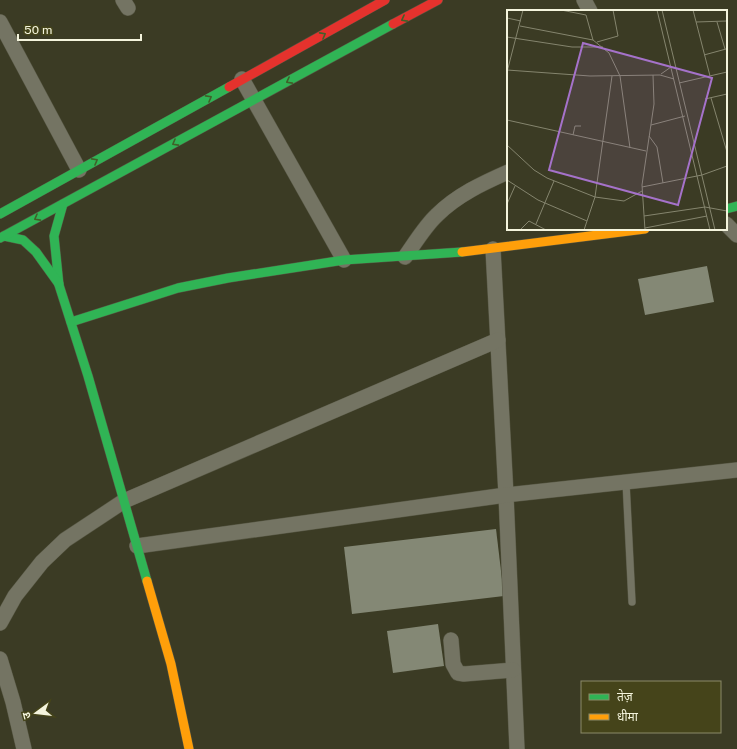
<svg xmlns="http://www.w3.org/2000/svg" width="737" height="749" viewBox="0 0 737 749" font-family="'Public Sans','Noto Sans Devanagari',sans-serif">
<rect width="100%" height="100%" fill="#3b3b24"/>
<g fill="#848875">
<polygon points="707,266 714,302 645,315 638,279"/>
<polygon points="496,529 504,596 352,614 344,547"/>
<polygon points="438,624 444,666 393,673 387,631"/>
</g>
<g fill="none" stroke-linecap="round" stroke-linejoin="round">
<g stroke="#565643" stroke-width="8">
<polyline id="lane" points="626,482 632,602"/>
</g>
<g stroke="#565643" stroke-width="16">
<g id="street">
<polyline points="123,0 128,8"/>
<polyline points="584,0 590,11"/>
<polyline points="0,22 79,170"/>
<polyline points="242,79 344,260"/>
<polyline points="726,224 737,235"/>
<polyline points="493,249 506,495 517,749"/>
<path d="M405 257C415 243 425 226 437 215 457 195 483 183 508 172"/>
<polyline points="137,546 506,495 737,470"/>
<polyline points="0,623 15,596 42,562 65,540 124,501 498,340"/>
<polyline points="451,640 453,664 458,673 464,674 513,670"/>
<polyline points="0,659 13,702 24,749"/>
</g>
</g>
<g stroke="#565643" stroke-width="10">
<g id="fast">
<polyline points="63,204 54,236 59,285 88,376 147,581"/>
<polyline points="726,209 737,206"/>
<polyline points="0,214 229,87"/>
<polyline points="4,236 23,240 36,252 59,284"/>
<polyline points="0,238 393,24"/>
<polyline points="71,322 178,288 228,278 344,260 462,252"/>
</g>
</g>
<g stroke="#565643" stroke-width="10">
<g id="slow">
<polyline points="462,252 645,229"/>
<polyline points="147,581 171,664 189,749"/>
</g>
</g>
<g stroke="#565643" stroke-width="10">
<g id="jam">
<polyline points="393,24 438,0"/>
<polyline points="229,87 385,0"/>
</g>
</g>
<use href="#lane" stroke="#747463" stroke-width="7"/>
<use href="#street" stroke="#747463" stroke-width="15"/>
<use href="#fast" stroke="#30b455" stroke-width="9"/>
<use href="#slow" stroke="#ff9f0a" stroke-width="9"/>
<use href="#jam" stroke="#e5322d" stroke-width="9"/>
</g>
<defs><path id="oneway-chevron" d="M-2-3.5L2.5 0L-2 3.5" fill="none" stroke-width="1.6" stroke-linecap="round" stroke-linejoin="round"/></defs>
<g stroke="#406029">
<use href="#oneway-chevron" transform="translate(404 19) rotate(152)"/>
<use href="#oneway-chevron" transform="translate(323 35) rotate(-29)"/>
<use href="#oneway-chevron" transform="translate(289 81) rotate(152)"/>
<use href="#oneway-chevron" transform="translate(209 98) rotate(-29)"/>
<use href="#oneway-chevron" transform="translate(175 143) rotate(151)"/>
<use href="#oneway-chevron" transform="translate(95 161) rotate(-29)"/>
<use href="#oneway-chevron" transform="translate(37 218) rotate(151)"/>
</g>
<g transform="translate(507 10)">
<rect width="220" height="220" fill="#3b3b24"/>
<path fill="none" stroke="#85856e" stroke-width="1" d="M54 0 79 5 86 30M150 0 203 220M155 0 208 220M186 0 203 66M0 8 14 11M189 12 220 11M210 12 218 39M13 16 86 30 102 43 113 66 123 138M0 27 65 37H96M90 32 111 26 106 0M197 45 219 39M0 60 83 66 153 65 167 69M0 62 16 0M154 64 164 57M172 73 220 62M204 88 220 142M198 89 220 84M0 110 139 141M144 115 178 106M66 125 68 116H74M142 126 150 137 156 173M0 135 27 160 40 168 88 187 117 191 135 181M0 170 31 190 80 211M135 177 195 165 220 156M0 194 8 176M137 206 198 197 220 201M29 214 47 171M138 218 200 206M13 220 22 211 39 220M77 220 88 187 105 66M138 220 135 175 147 94 146 65"/>
<path fill="#a572ca" fill-opacity="0.15" stroke="#a572ca" stroke-width="2" d="M76 33 205 68 171 195 42 160Z"/>
<rect width="220" height="220" fill="none" stroke="#f4f4dd" stroke-width="2"/>
</g>
<rect x="581" y="681" width="140" height="52" fill="#45441a" stroke="#8b8a68"/>
<rect x="589" y="694" width="20" height="6" fill="#30b455" stroke="#8b8a68"/>
<text x="617" y="701" font-size="12" fill="#f4f4dd">तेज़</text>
<rect x="589" y="714" width="20" height="6" fill="#ff9f0a" stroke="#8b8a68"/>
<text x="617" y="721" font-size="12" fill="#f4f4dd">धीमा</text>
<g transform="translate(36 713) rotate(255)" stroke="#45441a" stroke-width="3" paint-order="stroke">
<path d="M0-3L7 15L0 10L-7 15Z" fill="#f4f4dd"/>
<text y="-6" font-size="11" font-weight="bold" text-anchor="middle" fill="#f4f4dd">उ</text>
</g>
<path d="M18 34v6h123v-6" fill="none" stroke="#f4f4dd" stroke-width="2"/>
<text x="24" y="34" font-size="12" fill="#f4f4dd" stroke="#45441a" stroke-width="3" paint-order="stroke">50 m</text>
</svg>
